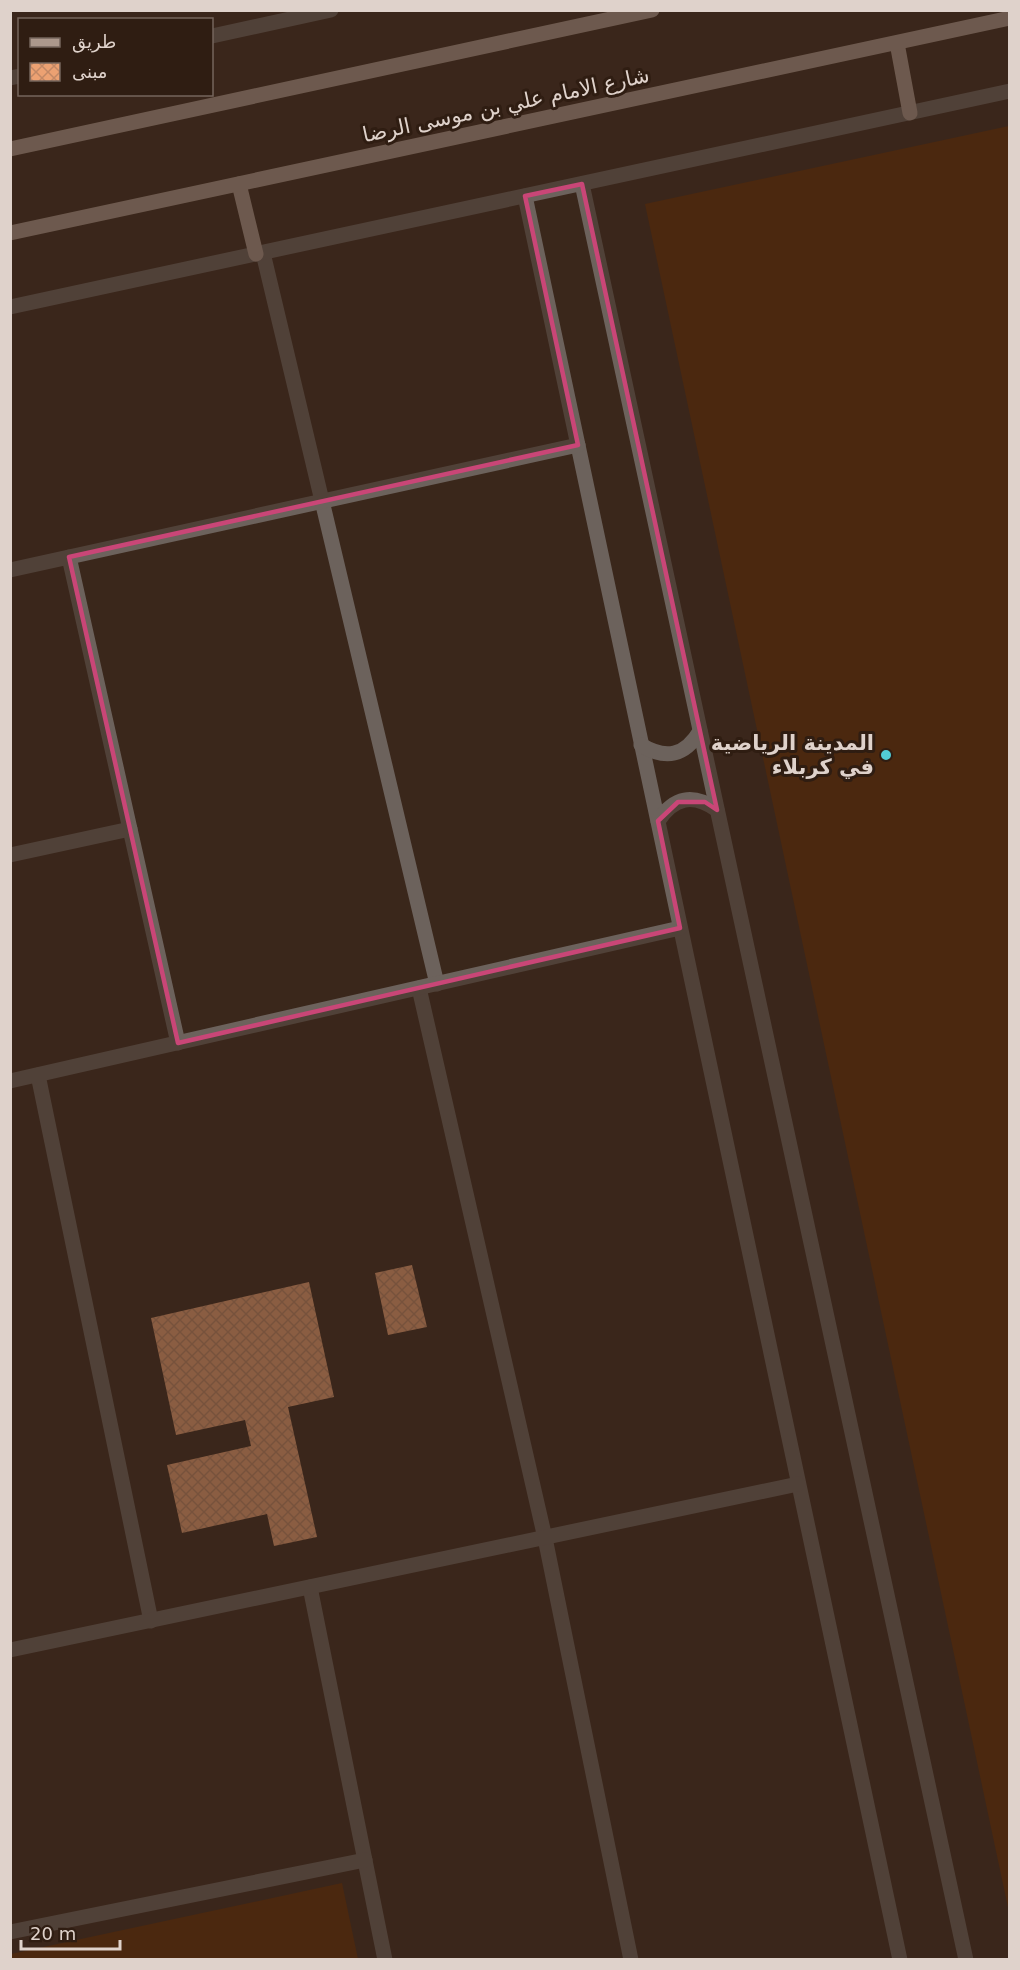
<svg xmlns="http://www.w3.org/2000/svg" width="1020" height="1970" viewBox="0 0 1020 1970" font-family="'DejaVu Sans','Noto Naskh Arabic',sans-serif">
<defs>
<pattern id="building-cross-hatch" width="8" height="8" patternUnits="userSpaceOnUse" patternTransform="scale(1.5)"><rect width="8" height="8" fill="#eca172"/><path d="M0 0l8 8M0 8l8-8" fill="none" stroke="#c28865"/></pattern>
</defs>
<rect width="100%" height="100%" fill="#3a271b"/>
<g fill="#602a00">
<polygon points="1009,126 1010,126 1009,1912 645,204"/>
<polygon points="342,1883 358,1959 11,1959 11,1954"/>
</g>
<g fill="url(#building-cross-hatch)">
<polygon points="412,1265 427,1327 388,1335 375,1273"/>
<polygon points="309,1282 334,1397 288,1407 317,1537 274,1546 267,1514 182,1533 167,1465 251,1446 245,1420 176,1435 151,1318"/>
</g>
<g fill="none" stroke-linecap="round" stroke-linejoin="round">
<g stroke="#6c625c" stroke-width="15">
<polyline points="212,36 331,10"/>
<polyline points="10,78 20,76"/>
<polyline points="582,184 966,1960"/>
<polyline points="525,196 900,1960"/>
<polyline points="263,253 437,984"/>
<polyline points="10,307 1010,91"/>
<polyline points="69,557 178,1043"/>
<polyline points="10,570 578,445"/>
<path d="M641 745C666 760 685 756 700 731"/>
<path d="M658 821C674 797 693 793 717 810"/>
<polyline points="10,855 130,829"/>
<polyline points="419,988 545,1538 631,1960"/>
<polyline points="38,1075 151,1621"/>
<polyline points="10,1081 680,928"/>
<polyline points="310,1587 385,1960"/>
<polyline points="10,1650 798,1484"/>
<polyline points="10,1932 365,1860"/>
</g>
<g stroke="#ac988c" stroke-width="15">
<polyline points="897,43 910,113"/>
<polyline points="10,149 652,10"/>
<polyline points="239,184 256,254"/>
<polyline points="10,233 1010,18"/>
</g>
</g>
<path d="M0 0H1020V1970H0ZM582 184 717 810 705 802H678L658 821 680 928 178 1043 69 557 578 445 525 196Z" fill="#3a271b" fill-opacity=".55" fill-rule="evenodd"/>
<path fill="none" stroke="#c94677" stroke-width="4.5" stroke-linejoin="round" d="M582 184 717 810 705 802H678L658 821 680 928 178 1043 69 557 578 445 525 196Z"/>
<circle fill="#52ccd5" stroke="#2f1d12" stroke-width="2" cx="886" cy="755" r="6"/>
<g text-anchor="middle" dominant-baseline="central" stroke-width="6" stroke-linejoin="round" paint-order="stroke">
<g font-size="21" fill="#dfd2cb" stroke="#2f1d12">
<text transform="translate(506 105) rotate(-12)">شارع الامام علي بن موسى الرضا</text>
</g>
<g font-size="21" font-weight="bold" fill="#dfd2cb" stroke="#2f1d12" text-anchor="end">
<text x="874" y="743">المدينة الرياضية<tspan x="874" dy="24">في كربلاء</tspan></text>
</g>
</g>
<rect width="1020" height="1970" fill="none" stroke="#dfd2cb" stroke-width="24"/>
<rect x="18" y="18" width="195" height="78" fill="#2f1d12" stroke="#75655c" stroke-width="1.5"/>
<rect x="30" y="38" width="30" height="9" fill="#ac988c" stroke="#75655c" stroke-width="1.5"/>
<text x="72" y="48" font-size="18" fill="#dfd2cb">طريق</text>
<rect x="30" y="63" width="30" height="18" fill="url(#building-cross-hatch)" stroke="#75655c" stroke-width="1.5"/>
<text x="72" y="78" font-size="18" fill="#dfd2cb">مبنى</text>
<path d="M21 1940v9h99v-9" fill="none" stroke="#dfd2cb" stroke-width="3"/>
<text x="30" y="1940" font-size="18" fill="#dfd2cb" stroke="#2f1d12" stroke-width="4.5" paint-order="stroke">20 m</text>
</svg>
